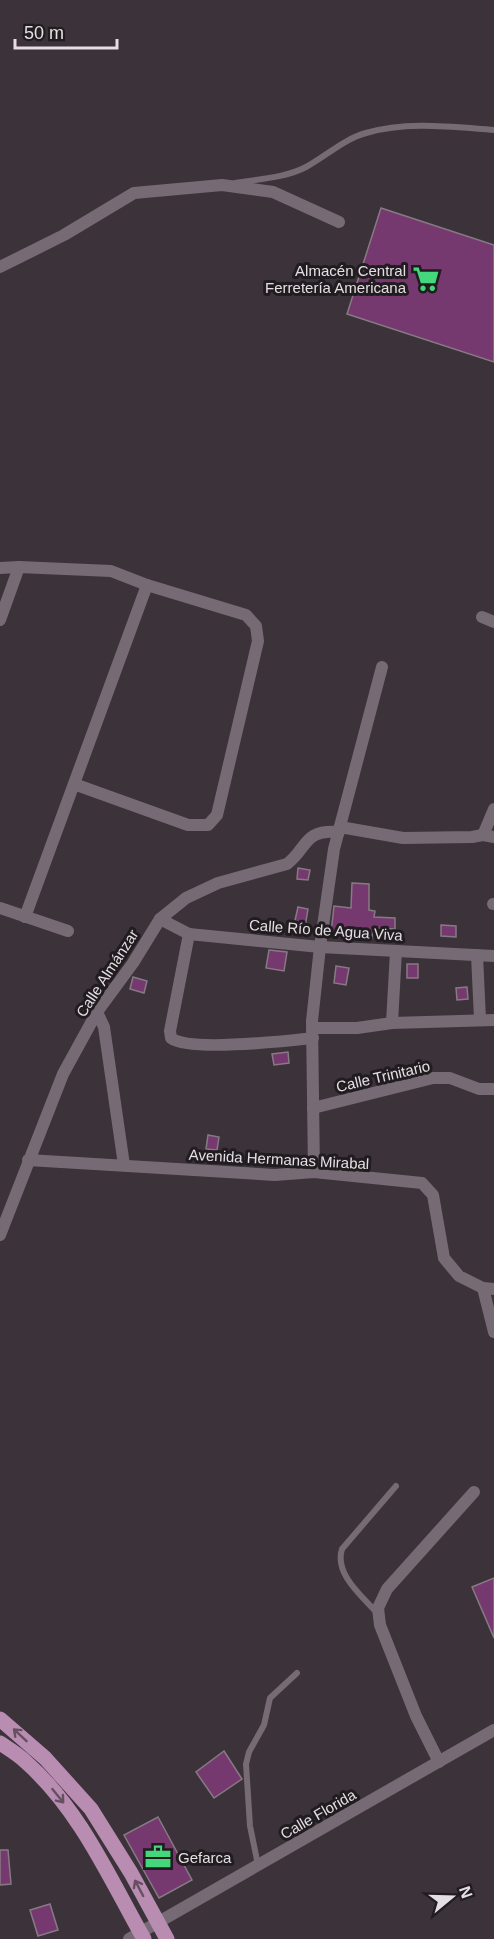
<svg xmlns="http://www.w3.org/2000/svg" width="494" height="1939" viewBox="0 0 494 1939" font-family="Helvetica,sans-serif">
<rect width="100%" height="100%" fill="#3c323a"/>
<g fill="#76396f" stroke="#867a84" stroke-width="1.5">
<polygon points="381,208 494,245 494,362 347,314"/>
<polygon points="298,868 310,870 308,880 297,879"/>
<polygon points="352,883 369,884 369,910 375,911 374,917 395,918 395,929 373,928 372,938 331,933 334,906 351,908"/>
<polygon points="298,907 308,909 305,927 294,925"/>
<polygon points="441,925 456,926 456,937 441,936"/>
<polygon points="269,950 287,952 284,971 266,968"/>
<rect x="407" y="964" width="11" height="14"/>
<polygon points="336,966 349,968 346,985 334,983"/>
<polygon points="133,977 147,981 144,993 130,989"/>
<polygon points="467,987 468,999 457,1000 456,988"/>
<polygon points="288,1052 289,1063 274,1065 272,1054"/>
<polygon points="208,1135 219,1137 217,1150 206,1149"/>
<polygon points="494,1578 494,1638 472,1587"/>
<polygon points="224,1751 242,1779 214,1798 196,1772"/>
<polygon points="158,1817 192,1880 159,1898 124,1835"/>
<polygon points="0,1850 8,1850 11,1884 0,1885"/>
<polygon points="50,1904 58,1930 38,1936 30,1910"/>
</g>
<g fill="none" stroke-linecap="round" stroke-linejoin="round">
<g stroke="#766b74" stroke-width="6">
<path d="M235 183C258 179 285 178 306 167 326 156 344 139 366 133 408 121 451 127 494 130"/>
<path d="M377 1613C362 1596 334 1574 342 1549L396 1486"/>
<polyline points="258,1865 250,1826 246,1764 249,1752 264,1725 270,1698 297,1673"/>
</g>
<g stroke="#766b74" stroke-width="12">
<polyline points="0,267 64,235 134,193 222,185 273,192 339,222"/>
<polyline points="0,568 19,567 111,571 147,585 246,615 256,626 258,641 217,815 208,825 188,825 74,784"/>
<polyline points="482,617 494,622"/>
<polyline points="0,620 19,567"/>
<polyline points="340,827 403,838 472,837 483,835 494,837"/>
<polyline points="483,835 494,809"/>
<polyline points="493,904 494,904"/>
<polyline points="0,908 68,931"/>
<polyline points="25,917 147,585"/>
<polyline points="160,919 189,934 320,947 494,956"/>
<path d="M189 934 170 1031 171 1038C189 1052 286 1041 313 1038"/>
<polyline points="477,955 480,1019"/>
<polyline points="97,1012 104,1027 124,1165"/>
<polyline points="392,1023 396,951"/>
<polyline points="312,1028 357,1028 392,1023 494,1020"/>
<polyline points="313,1108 433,1078 450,1078 479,1089 494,1089"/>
<polyline points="28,1160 275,1175 314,1172 422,1183 433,1195 444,1258 459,1276 483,1288 494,1289"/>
<polyline points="314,1172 312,1021 320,947 334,849 382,667"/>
<path d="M0 1235 63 1074 97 1012 133 963 160 919 186 898 218 883 287 864C308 848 303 829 339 832"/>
<polyline points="483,1288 494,1332"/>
<polyline points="439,1762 416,1716 380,1625 378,1608 387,1589 474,1492"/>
<polyline points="129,1939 494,1730"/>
</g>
<g stroke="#b98db2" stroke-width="15">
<polyline points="0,1719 45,1758 91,1809 131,1873 167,1939"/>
<path d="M0 1743C9 1749 19 1755 26 1762 80 1810 109 1877 144 1939"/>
</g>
</g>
<defs><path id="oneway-shaft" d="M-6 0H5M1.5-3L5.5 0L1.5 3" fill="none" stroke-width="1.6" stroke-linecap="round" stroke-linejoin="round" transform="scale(1.5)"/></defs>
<g stroke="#654f61">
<use href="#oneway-shaft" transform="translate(20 1735) rotate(-137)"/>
<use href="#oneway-shaft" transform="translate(58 1796) rotate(51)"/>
<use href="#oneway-shaft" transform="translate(139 1888) rotate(-118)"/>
</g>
<defs>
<g id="supermarket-bare" transform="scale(2.07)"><path d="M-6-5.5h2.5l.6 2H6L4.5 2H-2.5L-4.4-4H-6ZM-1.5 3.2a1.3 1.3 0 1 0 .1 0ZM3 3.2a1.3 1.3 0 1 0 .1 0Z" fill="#44d77b" stroke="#201c1f" stroke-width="2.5" paint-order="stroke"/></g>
<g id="office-bare" transform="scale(2.07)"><path d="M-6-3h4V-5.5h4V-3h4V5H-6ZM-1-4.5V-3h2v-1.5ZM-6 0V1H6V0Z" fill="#44d77b" stroke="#201c1f" stroke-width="2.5" paint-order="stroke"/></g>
</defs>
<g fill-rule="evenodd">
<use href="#supermarket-bare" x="426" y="279"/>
<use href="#office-bare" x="158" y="1857"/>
</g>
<g text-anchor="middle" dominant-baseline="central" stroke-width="6" stroke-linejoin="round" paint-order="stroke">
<g font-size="15" fill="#e5dee3" stroke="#201c1f" text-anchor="end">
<text x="406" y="270">Almacén Central<tspan x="406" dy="17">Ferretería Americana</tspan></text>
<text x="178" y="1857" text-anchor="start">Gefarca</text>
</g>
<g font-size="15" fill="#e5dee3" stroke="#201c1f">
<text transform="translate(326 930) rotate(4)">Calle Río de Agua Viva</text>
<text transform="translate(107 973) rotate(-57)">Calle Almánzar</text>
<text transform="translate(383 1076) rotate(-13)">Calle Trinitario</text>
<text transform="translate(279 1159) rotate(3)">Avenida Hermanas Mirabal</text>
<text transform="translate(318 1814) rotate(-30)">Calle Florida</text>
</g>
</g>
<g transform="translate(452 1897) rotate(71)" stroke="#201c1f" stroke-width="4.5" paint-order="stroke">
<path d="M0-4.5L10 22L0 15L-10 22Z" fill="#e5dee3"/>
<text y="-9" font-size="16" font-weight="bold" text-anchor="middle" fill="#e5dee3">N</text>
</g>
<path d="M15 39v9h102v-9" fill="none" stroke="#e5dee3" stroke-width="3"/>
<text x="24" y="39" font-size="18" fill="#e5dee3" stroke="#201c1f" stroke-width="4.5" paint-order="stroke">50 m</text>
</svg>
